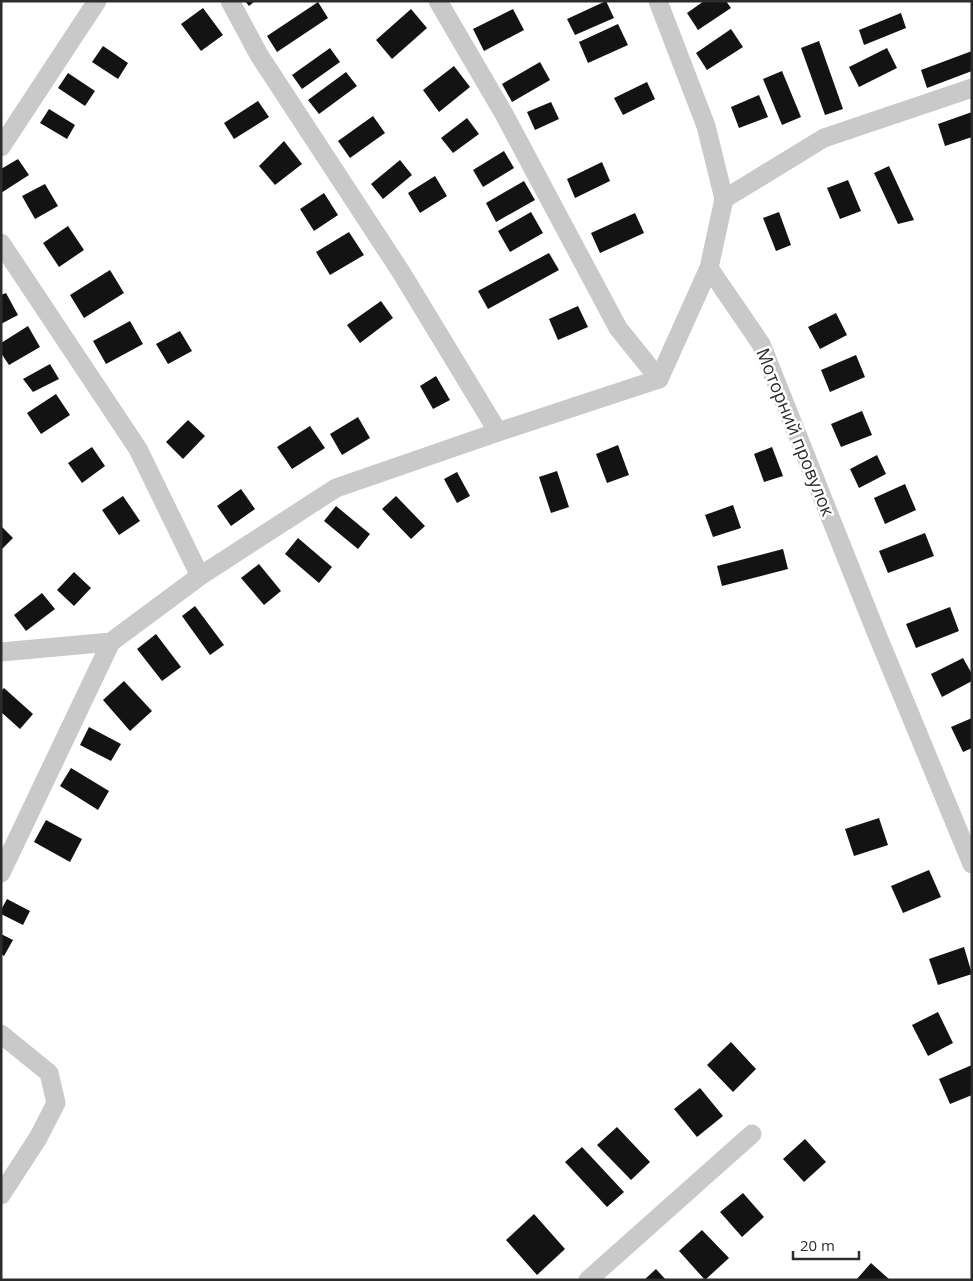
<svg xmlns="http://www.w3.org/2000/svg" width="973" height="1281" viewBox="0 0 973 1281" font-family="'Open Sans',sans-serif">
<rect width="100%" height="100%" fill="#fff"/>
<g fill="#131313">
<polygon points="245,1 255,1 249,6"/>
<polygon points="606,1 614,18 575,35 567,19"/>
<polygon points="704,1 726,1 731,8 698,30 687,13"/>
<polygon points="318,2 328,18 277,52 267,36"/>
<polygon points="203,8 223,35 201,51 181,24"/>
<polygon points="411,9 427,28 392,59 376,40"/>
<polygon points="513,9 524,30 484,51 473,29"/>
<polygon points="901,13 906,28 864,45 859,30"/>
<polygon points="618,24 628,45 588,63 579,42"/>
<polygon points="731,29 743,47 707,70 696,53"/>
<polygon points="819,41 843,109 825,115 801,48"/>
<polygon points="103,46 128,63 118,79 92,62"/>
<polygon points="330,48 340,62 302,89 292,75"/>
<polygon points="887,48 897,68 859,87 849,67"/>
<polygon points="972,51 972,71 927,88 921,70"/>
<polygon points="540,62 550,80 512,102 502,84"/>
<polygon points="454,66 470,87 439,112 423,90"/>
<polygon points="782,71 801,117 782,125 763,79"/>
<polygon points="346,72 357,86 319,114 308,100"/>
<polygon points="68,73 95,91 85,106 58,88"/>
<polygon points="647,82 655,99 623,115 614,98"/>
<polygon points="759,95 768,117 739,128 731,107"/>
<polygon points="258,101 269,117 234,139 224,123"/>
<polygon points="551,102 559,119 535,130 527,112"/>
<polygon points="49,109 75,125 67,139 40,123"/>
<polygon points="972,112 972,137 945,146 938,124"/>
<polygon points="373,116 385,133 350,158 338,141"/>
<polygon points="467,118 479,134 453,153 441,138"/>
<polygon points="284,141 302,164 275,185 259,166"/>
<polygon points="504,151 514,168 483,187 473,170"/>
<polygon points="18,159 29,175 1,193 1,169"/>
<polygon points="400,160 412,175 383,199 371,184"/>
<polygon points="602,162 610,181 575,198 567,179"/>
<polygon points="889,166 914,220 898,224 874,173"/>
<polygon points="435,176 447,196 420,213 408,193"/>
<polygon points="848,180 861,211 840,219 827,188"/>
<polygon points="524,181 535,200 496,222 486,203"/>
<polygon points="45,184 58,206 35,219 22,196"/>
<polygon points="324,193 338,215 314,231 300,209"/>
<polygon points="531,212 543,233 510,252 498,231"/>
<polygon points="779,212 791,245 776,251 763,218"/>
<polygon points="635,213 644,233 600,253 591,233"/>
<polygon points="68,226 84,250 59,267 43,243"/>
<polygon points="349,232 364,255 330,275 316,252"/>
<polygon points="549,253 559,270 488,309 478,291"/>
<polygon points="110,270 124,293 84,318 70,295"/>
<polygon points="6,293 18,315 1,324 1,295"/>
<polygon points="381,301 393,318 360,343 347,325"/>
<polygon points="578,306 588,327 558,340 549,319"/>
<polygon points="836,313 847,335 820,349 808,327"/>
<polygon points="130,321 143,344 106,364 93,341"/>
<polygon points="28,326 40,347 9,365 1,353 1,343"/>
<polygon points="180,331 192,351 168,364 156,344"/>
<polygon points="856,355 865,377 830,392 821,370"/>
<polygon points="50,364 59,379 33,392 23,379"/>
<polygon points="436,376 450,400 433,409 420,386"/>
<polygon points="56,394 70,415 41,434 27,413"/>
<polygon points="862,411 872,435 841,447 831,424"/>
<polygon points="358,417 370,438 342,455 330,434"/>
<polygon points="188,420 205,436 183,459 166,442"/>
<polygon points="310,426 325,448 292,469 277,447"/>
<polygon points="618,445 629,475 607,483 596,454"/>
<polygon points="92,447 105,466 82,483 68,463"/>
<polygon points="772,447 783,476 764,482 754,454"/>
<polygon points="877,455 886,474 859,488 850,469"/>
<polygon points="557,471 569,507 551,513 539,477"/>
<polygon points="457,472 470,496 457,503 444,479"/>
<polygon points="905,484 916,510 885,524 874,498"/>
<polygon points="241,489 255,509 231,526 217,506"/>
<polygon points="123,496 140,521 119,535 102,510"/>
<polygon points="396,496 425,526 411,539 382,509"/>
<polygon points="733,505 741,528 713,537 705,515"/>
<polygon points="336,506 370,534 358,549 324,521"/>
<polygon points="1,526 13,538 1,550"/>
<polygon points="925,533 934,556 888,573 879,551"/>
<polygon points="298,538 332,567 319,583 285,554"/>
<polygon points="783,549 788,569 722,586 717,566"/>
<polygon points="259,564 281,591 264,605 241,578"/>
<polygon points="74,572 91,588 74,606 57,590"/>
<polygon points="42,593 55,609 26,631 14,615"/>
<polygon points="195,606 224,645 210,655 182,616"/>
<polygon points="950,607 959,631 916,648 906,624"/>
<polygon points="156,634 181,667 162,681 137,649"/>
<polygon points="963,658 972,674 972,681 942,697 931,674"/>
<polygon points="124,681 152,711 130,731 103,700"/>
<polygon points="4,688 33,714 20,729 1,712 1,691"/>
<polygon points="972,718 972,748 963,752 951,727"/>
<polygon points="89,727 121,744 111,761 80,745"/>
<polygon points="71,768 109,791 98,810 60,786"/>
<polygon points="879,818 888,845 854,856 845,829"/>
<polygon points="46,820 82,839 70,862 34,842"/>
<polygon points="929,870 941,897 903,913 891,886"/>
<polygon points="7,899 30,911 23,925 1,914 1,910"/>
<polygon points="1,934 13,940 4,956 1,954"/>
<polygon points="964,947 972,974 938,985 929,959"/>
<polygon points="938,1012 953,1043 928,1056 912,1025"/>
<polygon points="731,1042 756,1069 733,1092 707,1065"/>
<polygon points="972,1065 972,1095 950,1104 939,1079"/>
<polygon points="700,1088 723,1116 697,1137 674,1109"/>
<polygon points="617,1127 650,1162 631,1180 597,1145"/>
<polygon points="805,1139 826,1162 804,1182 783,1159"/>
<polygon points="582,1147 624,1192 607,1207 565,1162"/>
<polygon points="743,1193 764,1217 742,1237 720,1212"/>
<polygon points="534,1214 565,1249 537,1275 506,1240"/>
<polygon points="702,1230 729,1258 705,1280 679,1251"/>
<polygon points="871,1263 890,1280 856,1280"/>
<polygon points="656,1269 666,1280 644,1280"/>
</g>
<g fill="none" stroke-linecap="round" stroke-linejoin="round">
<g stroke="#c9c9c9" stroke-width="19">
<polyline points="230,1 259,55 401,272 498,432"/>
<polyline points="438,1 504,114 618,328 659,379"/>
<polyline points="658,1 706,126 724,199 709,268 761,344 876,632 972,864"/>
<polyline points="1,147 97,1"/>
<polyline points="724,199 824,138 972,88"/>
<polyline points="1,243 138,449 200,576"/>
<polyline points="1,652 111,642 200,576 336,488 498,432 659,379 709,268"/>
<polyline points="1,873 111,642"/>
<polyline points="1,1034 49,1073 56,1103 38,1138 1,1195"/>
<polyline points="588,1280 752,1134"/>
</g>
</g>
<g text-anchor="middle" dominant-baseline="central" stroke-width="5" stroke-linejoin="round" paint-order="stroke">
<g font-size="18" fill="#2c2c2c" stroke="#fff">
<text transform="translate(796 432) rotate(68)">Моторний провулок</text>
</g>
</g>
<rect width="973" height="1281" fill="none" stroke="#2c2c2c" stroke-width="5"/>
<path d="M793 1251v8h66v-8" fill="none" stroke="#2c2c2c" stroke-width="2.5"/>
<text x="800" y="1251" font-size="15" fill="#2c2c2c" stroke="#ffffff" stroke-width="4" paint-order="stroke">20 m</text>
</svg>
